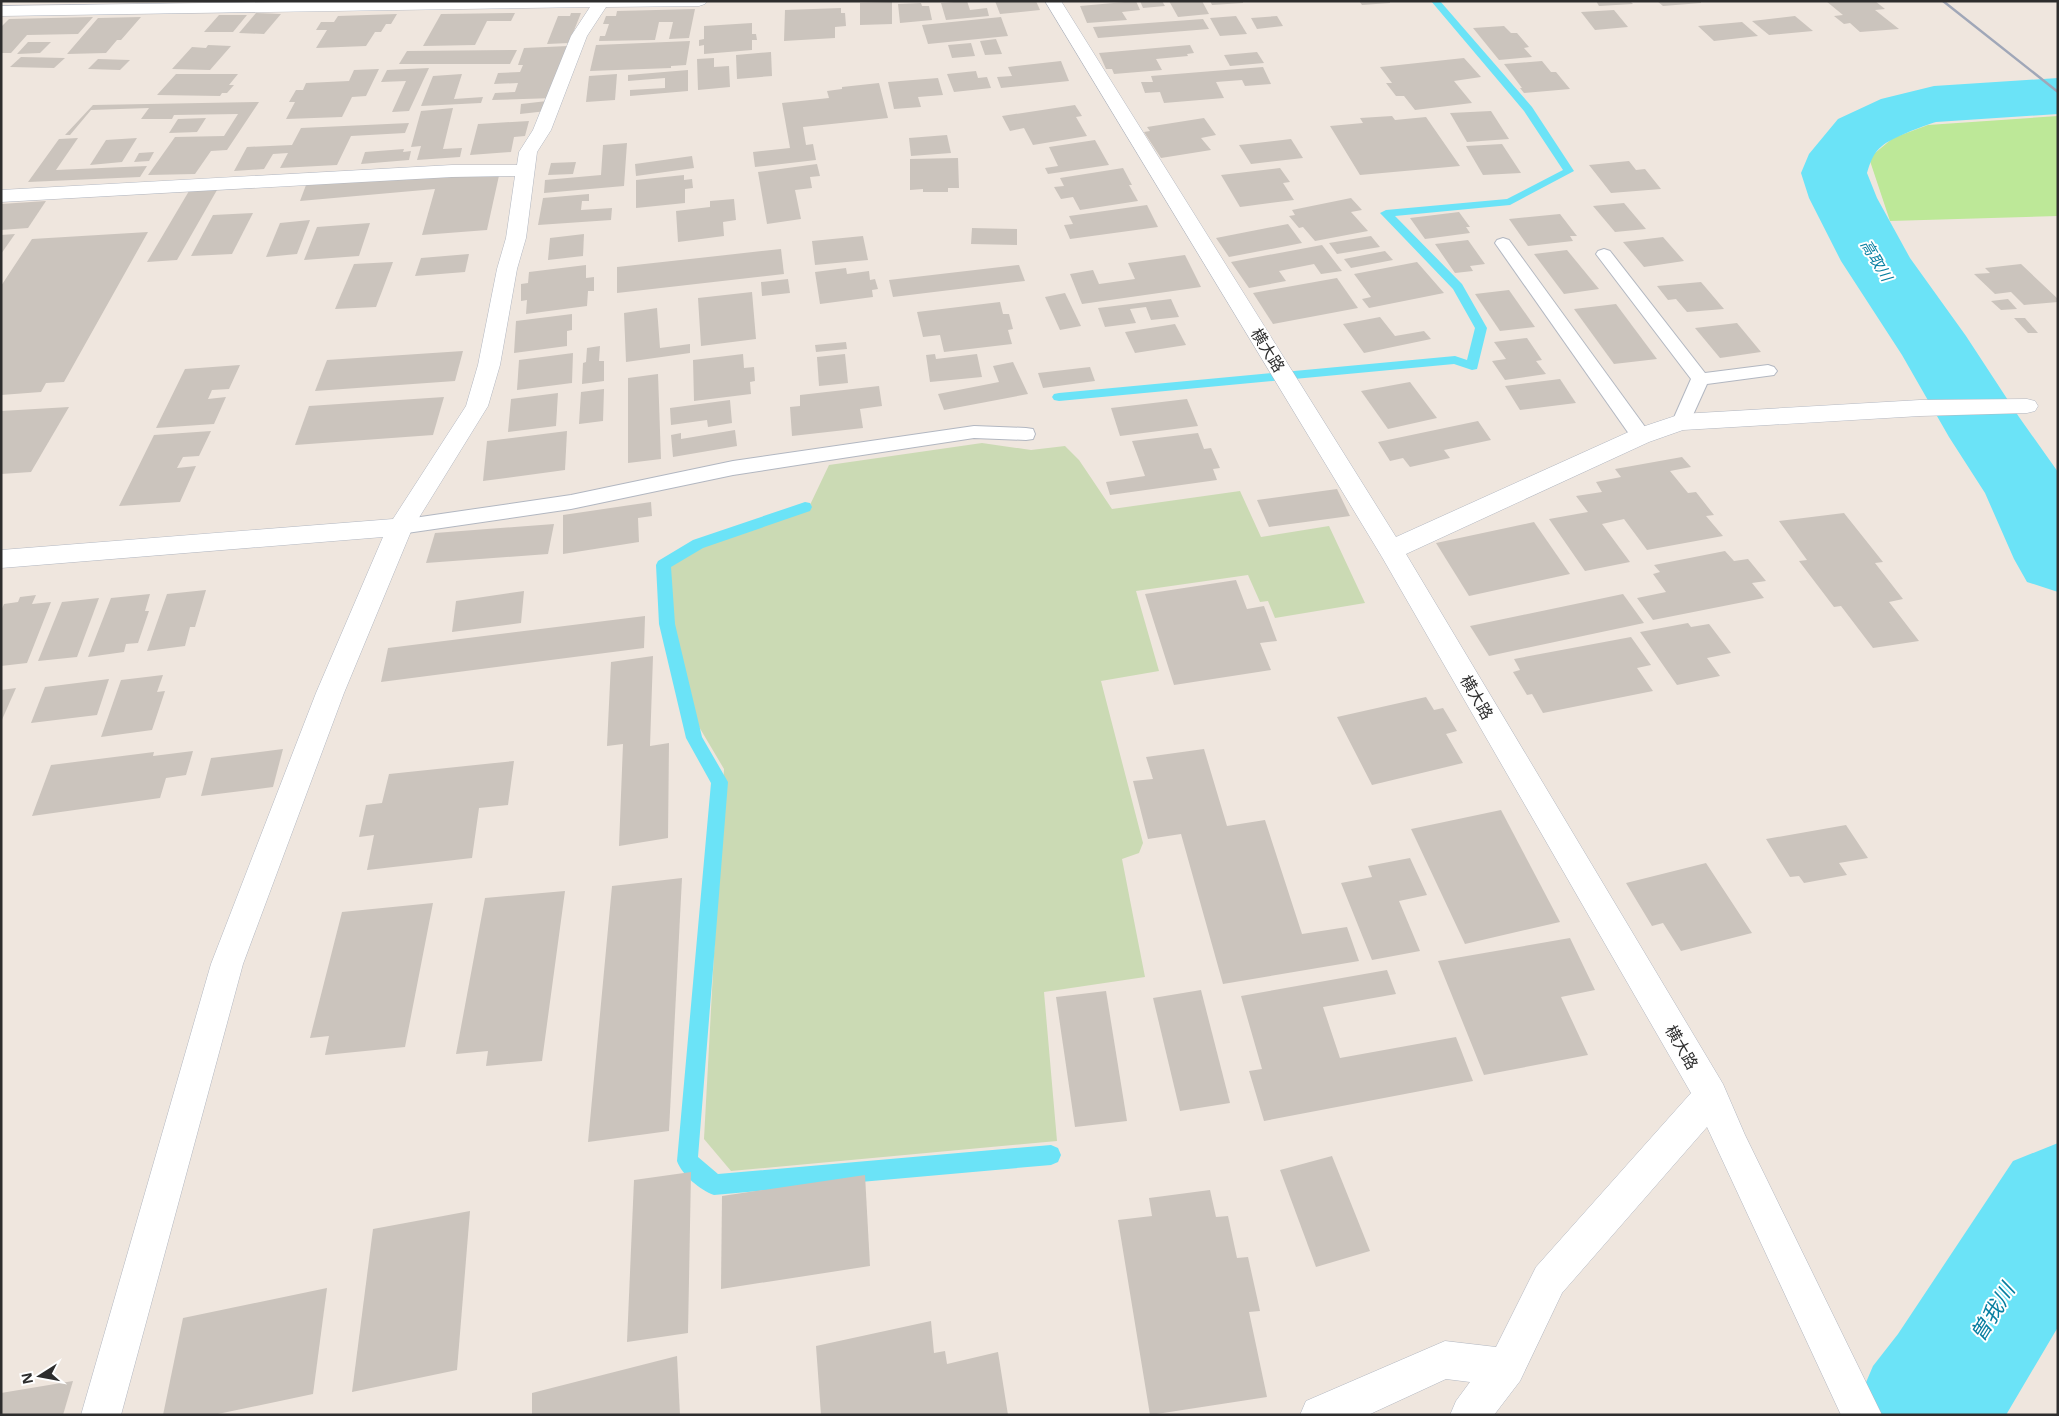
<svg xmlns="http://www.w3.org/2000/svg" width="2059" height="1416" viewBox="0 0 2059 1416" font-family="'Open Sans','Noto Sans JP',sans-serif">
<rect width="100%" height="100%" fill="#efe6de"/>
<polygon fill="#bde898" points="2058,116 2058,216 1890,221 1869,158 1893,138 1928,125"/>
<polygon fill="#cbdab4" points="982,443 1031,450 1065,446 1079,460 1112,509 1240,491 1261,537 1329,526 1365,603 1275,618 1268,601 1260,602 1248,575 1136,591 1159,671 1101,681 1143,843 1139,853 1122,859 1145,977 1044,992 1057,1141 731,1171 704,1139 724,769 695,720 676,646 669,568 675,555 809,507 829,465"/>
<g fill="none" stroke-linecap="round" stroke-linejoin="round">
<g fill="#6be3f7" fill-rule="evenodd">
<polygon points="1431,1 1440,1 1532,107 1574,171 1510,205 1395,216 1462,284 1487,328 1477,369 1472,370 1454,364 1059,401 1054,400 1052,397 1054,394 1059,393 1455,356 1467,360 1475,328 1453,289 1380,213 1386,210 1507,199 1563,170 1524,111"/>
<path d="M805 502 810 503 812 507 810 511 703 548 671 567 675 624 702 737 728 782 698 1157 718 1174 1051 1145 1058 1148 1061 1155 1058 1162 1051 1165 714 1195C700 1190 682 1175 677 1161L711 783 686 738 659 624 656 565 658 561 693 540Z"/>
</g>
<g fill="#6be3f7" fill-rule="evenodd">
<path d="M2058 78V114L1936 122C1923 126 1891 138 1882 146 1873 153 1870 163 1867 173L1877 198 1910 258 1966 336 2019 417 2058 472V592L2027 582 2014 559 1985 493 1949 437 1902 355 1841 261 1809 198 1801 173 1809 154 1838 119 1881 99 1934 86Z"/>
<polygon points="2058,1143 2058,1327 2006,1415 1852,1415 1873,1366 1898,1334 2013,1161"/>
</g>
</g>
<g fill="#cbc4bd">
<polygon points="967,1 970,10 987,8 989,16 946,20 941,3"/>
<polygon points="995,1 1036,1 1040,10 1000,14"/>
<polygon points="1136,1 1140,10 1122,12 1127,20 1087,23 1080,6"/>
<polygon points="1140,1 1162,1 1165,6 1143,8"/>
<polygon points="1169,1 1202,1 1209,14 1178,17"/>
<polygon points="1210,1 1243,1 1243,3 1212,5"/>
<polygon points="1359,1 1390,1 1390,3 1362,5"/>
<polygon points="1596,1 1630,1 1633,4 1599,6"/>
<polygon points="1657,1 1701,1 1701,3 1663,6"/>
<polygon points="1826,1 1875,1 1885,9 1875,10 1899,29 1860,32 1850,23 1844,24 1834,16 1843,15"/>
<polygon points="892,2 892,24 860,25 860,3"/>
<polygon points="921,3 922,6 929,6 932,20 900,23 898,4"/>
<polygon points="841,8 841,13 845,13 846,26 835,27 835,38 784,41 785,10"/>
<polygon points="695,9 689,38 669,39 673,22 659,22 655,40 599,41 600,36 605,36 609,24 603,24 606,16 616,16 617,11"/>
<polygon points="1614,10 1628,27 1595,30 1581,12"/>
<polygon points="256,13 281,14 264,34 239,33"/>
<polygon points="515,13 511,21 487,21 475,45 423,46 441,14"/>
<polygon points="571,13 581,13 569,43 547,44 558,16 570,16"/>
<polygon points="397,14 391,24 386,24 381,32 375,32 366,46 316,48 327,30 316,30 321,22 334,22 338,16"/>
<polygon points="219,15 247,15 233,32 204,32"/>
<polygon points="1236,16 1247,34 1220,36 1210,18"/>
<polygon points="1277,16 1283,26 1257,29 1251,18"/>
<polygon points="1795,16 1813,31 1769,35 1752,21"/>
<polygon points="93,17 78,34 27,35 11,53 1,53 1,27 9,19"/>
<polygon points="141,17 121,40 117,40 106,53 67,54 98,18"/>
<polygon points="1001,17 1008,36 928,44 922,25"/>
<polygon points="1203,19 1209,29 1098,38 1093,27"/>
<polygon points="1742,22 1758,36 1714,41 1698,26"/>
<polygon points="752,23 752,34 756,34 757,40 752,40 752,50 704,54 704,45 699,46 699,40 704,39 704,26"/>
<polygon points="1504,26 1511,33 1517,33 1529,47 1524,48 1532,57 1499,60 1473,28"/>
<polygon points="996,39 1002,54 985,55 980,41"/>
<polygon points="690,41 686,65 671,66 671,68 590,71 596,45"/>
<polygon points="28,42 51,42 40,53 17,54"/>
<polygon points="971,43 975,56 952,58 948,45"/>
<polygon points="208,45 231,46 210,70 172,69 192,47 206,48"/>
<polygon points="1190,45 1194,53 1187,54 1188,56 1156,59 1162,70 1114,74 1112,69 1106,69 1099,53"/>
<polygon points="568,46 554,98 492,100 495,93 515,92 518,83 494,84 498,73 520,72 523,65 518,65 524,48"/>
<polygon points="517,50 510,64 399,64 407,51"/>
<polygon points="771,52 772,76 737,79 736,55"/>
<polygon points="1257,52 1264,63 1230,66 1224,55"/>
<polygon points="21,57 65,58 54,68 10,67"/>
<polygon points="714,58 714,67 729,66 730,87 698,90 697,59"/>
<polygon points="1464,58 1481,77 1454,81 1472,103 1415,110 1404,96 1396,96 1386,83 1392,83 1380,67"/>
<polygon points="98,59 130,60 120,70 88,69"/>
<polygon points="1061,61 1069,81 1001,88 997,77 1012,76 1008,67"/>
<polygon points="1542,61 1551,72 1556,72 1570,89 1524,93 1520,88 1522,88 1504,64"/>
<polygon points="1263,67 1271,84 1245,86 1242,80 1216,82 1224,98 1164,103 1160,92 1145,93 1141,82 1153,82 1151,76"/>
<polygon points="429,68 409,111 392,112 406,81 381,82 387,70"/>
<polygon points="379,69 366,96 352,97 342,117 286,119 295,102 289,102 296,90 303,90 306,83 349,81 354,70"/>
<polygon points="688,70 688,91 630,96 630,90 665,88 665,78 628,81 628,75"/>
<polygon points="976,71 978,78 987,77 991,88 954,92 947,74"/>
<polygon points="176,74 238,74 229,85 234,85 227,93 222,93 220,96 157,95"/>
<polygon points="462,74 454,99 483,97 481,103 421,106 433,76"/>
<polygon points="617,74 615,100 586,102 589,76"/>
<polygon points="938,78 943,95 918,97 921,107 894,109 888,82"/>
<polygon points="879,83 888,118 803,127 806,145 813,144 816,160 755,167 753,152 790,148 782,103 829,98 827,91 842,89 842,87"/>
<polygon points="547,101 547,111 520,114 521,104"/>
<polygon points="259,102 227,150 211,151 195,174 148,175 175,137 224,136 238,114 174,115 172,119 141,119 149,108 91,110 70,135 65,135 93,105"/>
<polygon points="1075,105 1082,116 1076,117 1087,136 1033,145 1024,128 1010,131 1002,116"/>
<polygon points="453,108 443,149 462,148 460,157 417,160 421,146 411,147 421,111"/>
<polygon points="1491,111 1509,139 1467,142 1450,113"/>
<polygon points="1392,116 1395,120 1426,117 1460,166 1360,175 1330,126 1363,123 1360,118"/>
<polygon points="206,118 197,132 169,133 178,119"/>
<polygon points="1204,118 1216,135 1201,138 1211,150 1161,158 1144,132 1150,131 1147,127"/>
<polygon points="529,121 525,136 514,137 511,152 470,155 478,124"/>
<polygon points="409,123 405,133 351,136 337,165 280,168 288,153 273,154 264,169 234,171 247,147 292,145 301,128"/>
<polygon points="947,135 951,153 911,156 909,138"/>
<polygon points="78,138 56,170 147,166 140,177 28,182 59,139"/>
<polygon points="137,138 122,162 90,165 106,140"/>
<polygon points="1291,139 1303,158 1251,164 1239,145"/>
<polygon points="1095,140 1109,165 1048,174 1045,168 1058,166 1049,147"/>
<polygon points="627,143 624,186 544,193 545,180 601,175 603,145"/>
<polygon points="1502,144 1521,173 1483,175 1466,146"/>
<polygon points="404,149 403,152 411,151 409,160 361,164 365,152"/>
<polygon points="154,152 149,161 134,162 139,153"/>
<polygon points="692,156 694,168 636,176 635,164"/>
<polygon points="958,158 959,188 948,188 948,192 923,192 923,189 910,190 910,159"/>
<polygon points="1629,161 1636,170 1645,169 1661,189 1611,193 1589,165"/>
<polygon points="576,162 573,174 548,175 551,163"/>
<polygon points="817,164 820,176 810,177 812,188 795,190 801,219 767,224 758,172"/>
<polygon points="1123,168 1132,185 1129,185 1138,201 1080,210 1073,197 1061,199 1054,187 1064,186 1060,178"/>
<polygon points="1280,168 1290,182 1283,183 1294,200 1240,207 1221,175"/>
<polygon points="500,171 487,230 422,235 435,189 300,201 306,185"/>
<polygon points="684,175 684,180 692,179 693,188 685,189 685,203 636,208 636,180"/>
<polygon points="217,190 177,260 147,262 189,191"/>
<polygon points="589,194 589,201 582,201 581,210 612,208 611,220 538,225 543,198"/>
<polygon points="1351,198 1362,210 1351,212 1368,231 1315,241 1303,227 1299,228 1289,216 1295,215 1292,210"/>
<polygon points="734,199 736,220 723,222 724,236 678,242 676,211 710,207 710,201"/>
<polygon points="46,201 28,228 1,230 1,204"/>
<polygon points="1624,203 1646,229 1615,232 1593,206"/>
<polygon points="1147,205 1158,227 1070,239 1064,225 1073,224 1069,216"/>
<polygon points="1459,212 1470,227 1466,227 1470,233 1425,239 1410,218"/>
<polygon points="253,213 232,254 191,256 213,215"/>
<polygon points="1560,214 1577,236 1570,236 1573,241 1528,246 1509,219"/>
<polygon points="310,220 297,254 266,257 280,223"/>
<polygon points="370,223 359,256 304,260 317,227"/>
<polygon points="1288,224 1302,243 1229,257 1216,238"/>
<polygon points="972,228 1017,229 1017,245 971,244"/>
<polygon points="148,232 64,382 46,383 41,392 1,395 1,286 32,239"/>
<polygon points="15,234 1,254 1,235"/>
<polygon points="584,234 583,256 548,260 550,238"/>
<polygon points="863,236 868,260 815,265 812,241"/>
<polygon points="1371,236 1380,247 1337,254 1329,243"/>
<polygon points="1663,237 1684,261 1644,267 1623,242"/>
<polygon points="1468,240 1485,264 1470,266 1473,271 1455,273 1435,244"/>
<polygon points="1322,245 1342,271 1321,274 1314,264 1279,271 1286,281 1249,288 1231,262"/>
<polygon points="781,249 784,274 617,293 617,267"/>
<polygon points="1567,250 1599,289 1564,294 1534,254"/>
<polygon points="1385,251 1393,260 1351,268 1344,259"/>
<polygon points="469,254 465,272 415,276 421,258"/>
<polygon points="1185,255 1201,287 1082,304 1070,274 1093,270 1099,284 1135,279 1128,263"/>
<polygon points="393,262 376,307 335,309 354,264"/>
<polygon points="1417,262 1444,293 1369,308 1362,299 1371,297 1354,274"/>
<polygon points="2021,264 2058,299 2058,302 2024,305 2011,292 1995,294 1974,274 1990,273 1985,268"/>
<polygon points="586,265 586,278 594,277 594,291 588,291 587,306 526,314 527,300 521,301 521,284 528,283 529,272"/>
<polygon points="1019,265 1025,281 893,297 889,280"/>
<polygon points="846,268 847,274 869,271 870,280 875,279 878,289 872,290 873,297 820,304 815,272"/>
<polygon points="1337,278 1358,308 1273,324 1253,293"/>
<polygon points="788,279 790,293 762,296 761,282"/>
<polygon points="1701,282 1724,309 1687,312 1676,299 1668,300 1657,286"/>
<polygon points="1509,290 1535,327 1500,331 1475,294"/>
<polygon points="752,292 756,339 701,346 698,298"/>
<polygon points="1065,293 1081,326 1060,330 1045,297"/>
<polygon points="1171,299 1179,317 1151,320 1146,307 1130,309 1136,323 1105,327 1098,308"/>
<polygon points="2008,299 2017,309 2001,310 1991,301"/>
<polygon points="1000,302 1003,314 1009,314 1013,329 1008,330 1012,344 944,352 940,335 923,337 917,312"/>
<polygon points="1616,304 1657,359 1614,364 1574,309"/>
<polygon points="657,308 660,348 690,344 690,353 626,362 624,313"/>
<polygon points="572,314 572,330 567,331 567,346 514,353 516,321"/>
<polygon points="1380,317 1395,336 1424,331 1431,339 1364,353 1343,324"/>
<polygon points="2014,318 2025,318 2038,333 2028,333"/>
<polygon points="1737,323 1761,352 1720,358 1695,328"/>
<polygon points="1175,324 1186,345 1135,353 1125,332"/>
<polygon points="1527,338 1542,360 1536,361 1546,374 1505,380 1492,361 1506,359 1494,342"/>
<polygon points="846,342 847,349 816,352 815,345"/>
<polygon points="600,346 599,361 604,361 604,381 582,384 583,363 586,362 587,348"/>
<polygon points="463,351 455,381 315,391 327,360"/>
<polygon points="573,353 572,383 517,390 519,360"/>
<polygon points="743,354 744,368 754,367 755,381 750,382 751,394 694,401 693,360"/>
<polygon points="845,354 848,383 819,386 817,357"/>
<polygon points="935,354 936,359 977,354 982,377 930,382 926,355"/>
<polygon points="1013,362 1028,394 944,410 938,394 999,382 993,366"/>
<polygon points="240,365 229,389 212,390 208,399 226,397 214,424 156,428 185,369"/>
<polygon points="1090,367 1095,381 1043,388 1038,373"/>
<polygon points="658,374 661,459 628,463 628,378"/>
<polygon points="1560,379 1576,403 1520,410 1505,386"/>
<polygon points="1410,382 1437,418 1388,429 1361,391"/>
<polygon points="879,386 882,406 860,409 863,428 792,436 790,407 800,406 800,395"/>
<polygon points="604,389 603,421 579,424 581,392"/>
<polygon points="558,393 556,426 508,432 511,399"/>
<polygon points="444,397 433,435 295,445 309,406"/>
<polygon points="1187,399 1198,426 1120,436 1111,408"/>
<polygon points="730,400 732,423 708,427 707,420 671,425 670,408"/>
<polygon points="69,407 31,472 1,474 1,411"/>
<polygon points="1478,421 1491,440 1444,450 1450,458 1410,467 1403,458 1390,461 1378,442"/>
<polygon points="735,430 737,446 673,457 671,435 681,433 681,439"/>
<polygon points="211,431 199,456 183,457 177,468 196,466 180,502 119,506 154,435"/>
<polygon points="567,431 565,470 483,481 487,441"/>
<polygon points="1198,433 1204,449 1211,448 1220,468 1213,469 1217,480 1110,495 1106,482 1145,476 1132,441"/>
<polygon points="1682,457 1691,467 1670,471 1688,493 1696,492 1714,515 1706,516 1723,536 1647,550 1624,519 1602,524 1630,562 1585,571 1549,519 1588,512 1576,496 1602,492 1596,482 1621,477 1615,469"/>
<polygon points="1337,489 1350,516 1269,527 1257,500"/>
<polygon points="651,502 652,516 638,518 639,542 563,554 563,515"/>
<polygon points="1844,513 1883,562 1875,563 1903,599 1889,602 1919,641 1873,648 1841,606 1834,607 1799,561 1807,560 1779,521"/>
<polygon points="1534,522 1570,574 1469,596 1436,543"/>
<polygon points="554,524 548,554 426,563 435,533"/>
<polygon points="1725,551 1734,561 1748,559 1766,581 1752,583 1764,598 1653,620 1637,598 1666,592 1653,574 1660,572 1654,565"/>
<polygon points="1236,580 1247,609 1264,606 1277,641 1260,643 1271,670 1174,685 1145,594"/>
<polygon points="206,590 195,627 190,627 185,646 147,651 167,594"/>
<polygon points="524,591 521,623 452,632 456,601"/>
<polygon points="150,594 145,611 149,611 138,643 126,644 124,652 88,657 111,598"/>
<polygon points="1623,594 1644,623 1489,656 1470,626"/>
<polygon points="36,595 32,604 51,602 27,663 1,666 1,611 4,604 18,602 20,597"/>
<polygon points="99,598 77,657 38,661 62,602"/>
<polygon points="645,616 644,648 381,682 388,648"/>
<polygon points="1688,623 1691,627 1709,624 1731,653 1707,658 1720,676 1677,685 1640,632"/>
<polygon points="1631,637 1651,665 1637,668 1653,691 1543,713 1532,694 1527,695 1513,672 1520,670 1514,659"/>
<polygon points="653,656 650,746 669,743 668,838 619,846 623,744 607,746 611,662"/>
<polygon points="163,675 157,692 165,691 152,730 101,737 121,680"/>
<polygon points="109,679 97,715 31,723 45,687"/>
<polygon points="16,688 1,722 1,690"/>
<polygon points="1426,697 1434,710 1443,708 1457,731 1446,734 1463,763 1372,785 1337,717"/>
<polygon points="283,749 273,787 201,796 211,758"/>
<polygon points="1204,749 1227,826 1265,820 1302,934 1347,927 1359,961 1223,984 1181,834 1148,839 1133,781 1153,779 1146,757"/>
<polygon points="193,751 186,775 166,778 160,798 32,816 51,765 154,752 153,756"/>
<polygon points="514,761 508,805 479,808 472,858 367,870 374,835 359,837 366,805 382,803 389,774"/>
<polygon points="1501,810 1560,922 1465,944 1411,829"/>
<polygon points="1846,825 1868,858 1839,863 1847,875 1804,883 1799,876 1790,877 1766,839"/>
<polygon points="1410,858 1427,895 1399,901 1420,951 1372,960 1341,883 1372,877 1368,866"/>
<polygon points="1706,863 1752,933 1681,951 1663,923 1652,926 1626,883"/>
<polygon points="682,878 669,1131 588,1142 612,886"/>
<polygon points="565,891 542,1061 486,1066 488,1051 456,1054 485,898"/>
<polygon points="433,903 405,1047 325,1055 329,1036 310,1038 342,912"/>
<polygon points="1570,938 1595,990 1561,997 1588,1055 1484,1075 1438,961"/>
<polygon points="1387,970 1396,994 1323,1007 1340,1058 1456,1037 1473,1081 1264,1121 1249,1071 1262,1069 1241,996"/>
<polygon points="1201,990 1230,1103 1180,1111 1153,998"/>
<polygon points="1106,991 1127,1121 1075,1127 1056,997"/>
<polygon points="1332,1156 1370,1251 1316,1267 1280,1170"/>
<polygon points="691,1172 688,1333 627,1342 634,1180"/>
<polygon points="865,1175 870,1266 721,1289 722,1196"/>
<polygon points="1210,1190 1216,1217 1228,1216 1237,1258 1248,1257 1260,1311 1249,1312 1267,1397 1150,1415 1118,1220 1152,1216 1149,1198"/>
<polygon points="470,1211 457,1370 352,1392 373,1229"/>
<polygon points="327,1288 313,1394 213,1415 163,1415 183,1318"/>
<polygon points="931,1321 934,1353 945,1351 947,1364 998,1352 1008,1415 821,1415 816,1346"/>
<polygon points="677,1356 680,1415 532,1415 532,1393"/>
<polygon points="73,1381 63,1415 1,1415 1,1393"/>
</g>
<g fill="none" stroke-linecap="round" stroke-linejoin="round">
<g stroke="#b2b7c1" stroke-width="2">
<g id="lane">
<polygon points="1503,238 1509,240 1648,431 1650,436 1648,441 1641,442 1634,441 1495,243 1497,240"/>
<polygon points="1604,249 1610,251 1705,373 1768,365 1774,367 1777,371 1774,375 1707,384 1688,426 1681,428 1674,426 1672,422 1691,379 1596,254 1598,251"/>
<polygon points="974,426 1026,428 1033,429 1035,434 1033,439 1026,440 974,438 823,461 733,475 571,509 400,534 393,532 390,527 393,522 400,520 571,495 733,461"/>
</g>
</g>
<g stroke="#b2b7c1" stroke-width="1">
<g id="street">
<polygon points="352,1 707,1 705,4 699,6 606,7 587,36 551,130 537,152 526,238 517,269 500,365 488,406 412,529 344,693 243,964 121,1415 81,1415 211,964 316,693 383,537 1,568 1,550 393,519 466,406 478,365 497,269 506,238 515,176 452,177 1,202 1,190 452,165 517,165 519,152 533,130 571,36 590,7 1,16 1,6"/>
<polygon points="1045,1 1061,1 1396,537 1633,430 1681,414 1920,400 2027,399 2035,401 2038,406 2035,411 2027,413 1920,416 1683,430 1649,442 1406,554 1723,1084 1745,1135 1882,1415 1841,1415 1707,1127 1562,1293 1520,1381 1494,1415 1450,1415 1456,1401 1470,1382 1446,1379 1368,1415 1300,1415 1306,1401 1445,1341 1496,1347 1536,1267 1691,1093 1382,557"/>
</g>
</g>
<use href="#lane" fill="#fff" fill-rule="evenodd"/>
<use href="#street" fill="#fff" fill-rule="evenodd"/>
<polyline stroke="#a0a7b8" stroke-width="2.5" points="1943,1 2058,92"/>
</g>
<g text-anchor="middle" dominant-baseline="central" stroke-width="4" stroke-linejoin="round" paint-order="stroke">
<g font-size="15" font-style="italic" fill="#067ea0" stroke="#fff">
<text transform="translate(1877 260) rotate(59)">高取川</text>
</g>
<g font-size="16" fill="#2d2d2d" stroke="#fff">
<text transform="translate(1268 350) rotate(58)">横大路</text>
<text transform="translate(1477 697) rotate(60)">横大路</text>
<text transform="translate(1682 1047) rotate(60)">横大路</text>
</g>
<g font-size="21" font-style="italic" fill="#067ea0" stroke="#fff">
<text transform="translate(1992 1312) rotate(-58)">曽我川</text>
</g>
</g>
<rect width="2059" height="1416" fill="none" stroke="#2d2d2d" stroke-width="5"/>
<g transform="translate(40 1376) rotate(259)" stroke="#ffffff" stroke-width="4" paint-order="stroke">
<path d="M0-4L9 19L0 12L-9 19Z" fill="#2d2d2d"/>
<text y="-8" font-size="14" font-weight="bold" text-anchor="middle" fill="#2d2d2d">N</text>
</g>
</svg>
